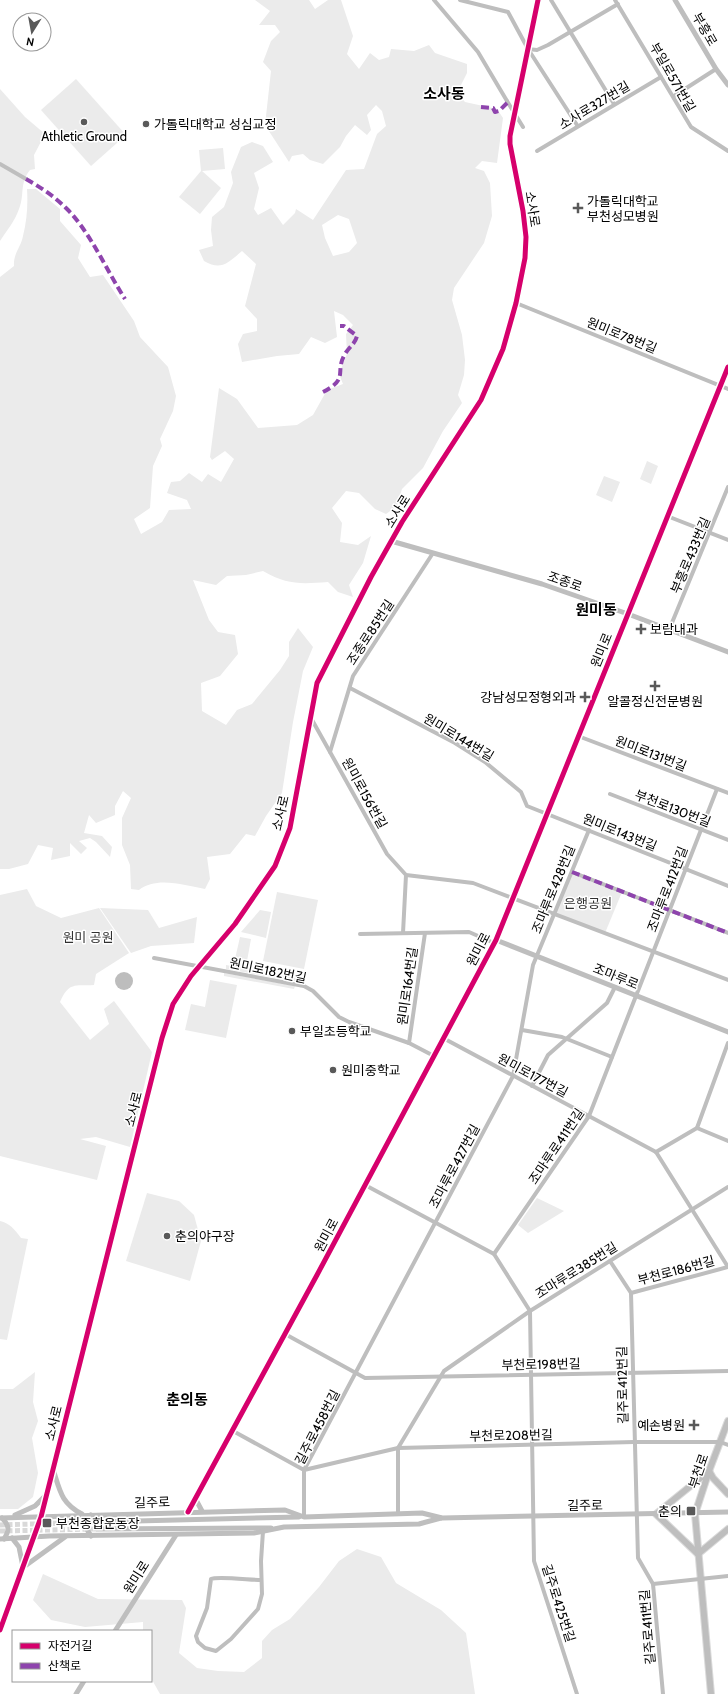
<svg xmlns="http://www.w3.org/2000/svg" width="728" height="1694" viewBox="0 0 728 1694" font-family="Cabin,'Noto Sans KR',sans-serif">
<rect width="100%" height="100%" fill="#fff"/>
<g fill="#ebebeb" fill-rule="evenodd">
<path d="M255 0H309L315 9 328 0H341L353 36 347 54 359 69 370 53 379 60 389 57 391 49 414 51 429 45 435 53 467 64V73L457 93 465 102 497 109 503 118 497 163 482 161 475 168 484 171 490 183 492 216 484 243 454 288 452 300 462 335 465 360 464 375 458 395 462 403 443 431 423 468 402 489 397 506 386 514 375 509 359 493 346 491 332 508 342 523 340 542 358 545 371 536 363 563 349 585 353 597 338 592 328 582C301 584 287 585 263 571L246 575 227 576 216 585 193 580 209 620 218 632 235 635 238 654 220 676 201 683 202 711 226 725 237 710 252 704 280 670 289 656V642L298 628 313 647 303 671 293 722 282 793 266 816 255 836 246 834 230 854 207 857 210 879 205 889C185 885 156 876 139 890L131 889 130 865 122 845V818L131 798 123 791 115 806V815L96 823 89 815 84 833 102 836 112 847 110 857 96 842 90 838 79 841 87 848 81 854 70 843V856L51 860 53 848 38 845 28 864 9 869H0V277L14 266C13 254 21 247 23 236 27 220 28 205 27 189H36L60 209V221L81 245 78 258 90 277 103 275 134 321 140 337 168 367 176 396 173 411 160 439 162 446 153 466 150 508 134 519 141 534 162 522 169 510 191 509 187 500 167 493 171 482 180 481 189 473 202 482 208 474 221 482 234 459 225 451 212 460 210 457 219 388 237 399 258 428 297 425 313 415 327 390 343 384 339 374 347 354 346 334 353 325 343 315 334 311 337 337 325 343 311 337 299 354 277 356 242 362 238 344 243 334 257 331V319L245 306 256 264 242 251C228 263 221 271 204 261L199 250 213 246 211 230 212 217 224 207 233 183 231 172 241 147 252 142 263 146 273 162 254 173 259 188 254 209 258 215 271 208 283 225 295 213 296 209 313 220 346 170 364 169 377 134 386 126 382 111 376 105 367 115 371 130 367 135 355 125 346 136 340 147 323 164 310 160 303 154 292 156 289 162 265 125 271 71 263 62 271 41 280 32 275 25H259L270 11ZM338 215 349 219 357 243 349 252 333 256 325 238 322 225Z"/>
<polygon points="76,79 126,135 91,166 41,110"/>
<path d="M0 89 25 117 45 134 34 155 35 169 30 170C19 184 25 194 19 209 15 221 7 230 0 241Z"/>
<polygon points="223,148 225,169 202,171 221,188 200,214 179,197 201,171 199,150"/>
<polygon points="647,461 658,466 651,484 640,479"/>
<polygon points="604,476 620,482 612,502 596,495"/>
<polygon points="572,872 622,892 605,933 555,913"/>
<path d="M27 889 36 906 61 918 99 908 129 953 96 974 94 985C74 986 69 982 60 1002L90 1040 109 1024 104 1009 114 1001 152 1052 130 1147 96 1137 80 1139 106 1146 97 1180 0 1156V895Z"/>
<polygon points="277,892 318,900 304,969 263,961"/>
<polygon points="100,908 148,910 159,928 197,917 194,943 151,946 131,953"/>
<polygon points="260,910 271,912 266,938 241,932"/>
<polygon points="240,937 251,939 247,961 235,959"/>
<polygon points="226,965 301,979 300,982 226,969"/>
<polygon points="224,973 295,986 294,989 224,976"/>
<polygon points="210,980 237,985 226,1038 185,1030 191,1004 205,1007"/>
<polygon points="147,1193 179,1201 194,1215 201,1241 190,1281 126,1261"/>
<polygon points="537,1198 564,1211 528,1233 518,1225"/>
<path d="M0 1221C10 1223 15 1230 21 1238L28 1239 7 1340 0 1339Z"/>
<polygon points="35,1372 33,1402 38,1421 32,1438 38,1473 33,1497 18,1509 0,1509 0,1389 13,1389"/>
<polygon points="357,1549 381,1557 396,1583 441,1610 466,1633 475,1694 160,1694 151,1678 151,1631 143,1631 143,1622 85,1627 51,1620 33,1600 43,1574 98,1599 182,1600 186,1608 179,1653 197,1668 218,1671 244,1672 262,1658 262,1641 272,1630 290,1619 319,1587 339,1561"/>
</g>
<circle fill="#bdbdbd" cx="124" cy="981" r="9"/>
<g fill="none" stroke-linecap="round" stroke-linejoin="round">
<g stroke="#d9d9d9" stroke-width="5" stroke-dasharray="5 2.5" stroke-linecap="butt">
<polyline points="0,1525 96,1522"/>
<polyline points="0,1531 96,1529"/>
</g>
<g stroke="#dbdbdb" stroke-width="8">
<g id="primary">
<polyline points="709,1471 713,1478 728,1494"/>
<polyline points="698,1554 656,1514 709,1471"/>
<polyline points="698,1554 728,1529"/>
<polyline points="711,1694 695,1514 709,1471 728,1421"/>
</g>
</g>
<g stroke="#bebebe" stroke-width="4">
<polyline points="434,0 478,52 507,101"/>
<polyline points="460,0 508,12 528,49 577,125"/>
<polyline points="551,0 614,104"/>
<polyline points="615,0 691,127 728,151"/>
<polyline points="528,49 537,50 548,45 618,4"/>
<polyline points="674,96 716,69"/>
<polyline points="537,151 661,77"/>
<polyline points="0,164 26,179"/>
<polyline points="516,303 728,389"/>
<polyline points="667,516 728,540"/>
<polyline points="669,630 728,487"/>
<polyline points="350,688 455,743 485,762 521,792 527,806 728,886"/>
<polyline points="311,718 387,854 406,875 473,883 728,980"/>
<polyline points="578,736 728,793"/>
<polyline points="330,752 353,676 433,553"/>
<polyline points="610,794 728,840"/>
<polyline points="572,872 728,933"/>
<polyline points="403,933 406,875"/>
<polyline points="360,934 469,932 494,943"/>
<polyline points="154,958 304,986 313,991 339,1017 349,1022 409,1043 434,1056"/>
<polyline points="522,1030 562,1037 612,1057"/>
<polyline points="443,1038 656,1152"/>
<polyline points="409,1043 425,933"/>
<polyline points="532,1086 548,1055 607,1003 615,987"/>
<polyline points="697,1128 728,1141"/>
<polyline points="656,1152 697,1128 728,1043"/>
<polyline points="656,1152 728,1267"/>
<polyline points="365,1185 494,1254 530,1311 534,1561 577,1694"/>
<polyline points="494,1254 589,1116 717,789"/>
<polyline points="610,1261 631,1293 638,1558 653,1584 663,1694"/>
<polyline points="631,1293 728,1267"/>
<polyline points="285,1334 365,1378 728,1371"/>
<polyline points="233,1431 304,1470 398,1448 634,1442 720,1442 728,1445"/>
<polyline points="398,1514 398,1448 444,1371 530,1311 728,1187"/>
<polyline points="304,1517 304,1470 513,1076 533,965 589,830"/>
<path d="M261 1580C251 1580 217 1576 211 1579L207 1608 196 1636 198 1642 205 1648 216 1651 231 1639 258 1609 262 1594 261 1561 263 1531"/>
<polyline points="653,1584 728,1576"/>
</g>
<g stroke="#bebebe" stroke-width="5">
<polyline points="675,0 716,69 728,85"/>
<polyline points="391,541 542,584 628,614 728,652"/>
<polyline points="496,940 728,1032"/>
<polyline points="210,953 235,924 275,866 290,828 317,683 371,577 402,522 481,400 503,349 516,303 525,258 526,237 523,211 510,144 510,136 538,0"/>
<path d="M53 1469C60 1491 61 1503 82 1514"/>
<polyline points="195,1498 202,1511"/>
<polyline points="188,1512 317,1275 496,940 728,367"/>
<polyline points="15,1515 35,1506 45,1496"/>
<path d="M91 1515C86 1523 85 1529 91 1536"/>
<polyline points="0,1518 285,1510 304,1517 422,1513 442,1518 728,1512"/>
<path d="M2 1518C9 1525 10 1530 4 1539"/>
<polyline points="96,1522 299,1517"/>
<polyline points="96,1529 271,1528"/>
<polyline points="12,1538 19,1547 23,1567"/>
<polyline points="0,1539 49,1536 254,1533 284,1527 419,1524 441,1518"/>
<polyline points="25,1566 65,1537"/>
<polyline points="0,1630 41,1517 162,1038 173,1004 191,976"/>
<polyline points="115,1631 176,1535"/>
<polyline points="76,1694 84,1681"/>
</g>
<use href="#primary" stroke="#bebebe" stroke-width="6"/>
<polyline stroke="#bebebe" stroke-width="4" points="507,101 523,127"/>
<polyline stroke="#bebebe" stroke-width="5" points="191,976 210,953"/>
<g stroke="#8e44ad" stroke-width="4" stroke-dasharray="8 4" stroke-linecap="butt">
<polyline points="481,107 493,108 495,112 499,111 508,102"/>
<path d="M26 179C40 187 54 196 66 208 89 230 107 271 125 299"/>
<path d="M323 392C350 378 334 373 345 354 349 347 355 344 357 336L344 326H340"/>
<polyline points="572,872 728,933"/>
</g>
<g stroke="#fff" stroke-width="8">
<g id="cycleway">
<polyline points="188,1512 317,1275 496,940 728,367"/>
<polyline points="0,1630 41,1517 162,1038 173,1004 191,976 235,924 275,866 290,828 317,683 371,577 402,522 481,400 503,349 516,303 525,258 526,237 523,211 510,144 510,136 538,0"/>
</g>
</g>
<use href="#cycleway" stroke="#d6006c" stroke-width="5"/>
</g>
<g fill="#595959" stroke="#fff" stroke-width="1.5">
<circle cx="84" cy="122" r="4"/>
<circle cx="146" cy="124" r="4"/>
<path d="M576 202h4v4h4v4h-4v4h-4v-4h-4v-4h4z"/>
<path d="M639 623h4v4h4v4h-4v4h-4v-4h-4v-4h4z"/>
<path d="M653 680h4v4h4v4h-4v4h-4v-4h-4v-4h4z"/>
<path d="M583 691h4v4h4v4h-4v4h-4v-4h-4v-4h4z"/>
<circle cx="292" cy="1031" r="4"/>
<circle cx="333" cy="1070" r="4"/>
<circle cx="167" cy="1236" r="4"/>
<path d="M692 1419h4v4h4v4h-4v4h-4v-4h-4v-4h4z"/>
<rect x="686" y="1506" width="10" height="10" rx="2"/>
<rect x="42" y="1518" width="10" height="10" rx="2"/>
</g>
<g text-anchor="middle" dominant-baseline="central" stroke-width="3" stroke-linejoin="round" paint-order="stroke">
<g font-size="13" fill="#000" stroke="#fff">
<text transform="translate(705 29) rotate(60)">부흥로</text>
<text transform="translate(673 77) rotate(60)">부일로571번길</text>
<text transform="translate(594 105) rotate(-31)">소사로327번길</text>
<text transform="translate(533 209) rotate(81)">소사로</text>
<text transform="translate(622 335) rotate(22)">원미로78번길</text>
<text transform="translate(397 511) rotate(-58)">소사로</text>
<text transform="translate(690 555) rotate(-67)">부흥로433번길</text>
<text transform="translate(565 581) rotate(19)">조종로</text>
<text transform="translate(370 632) rotate(-57)">조종로85번길</text>
<text transform="translate(601 650) rotate(-68)">원미로</text>
<text transform="translate(459 737) rotate(31)">원미로144번길</text>
<text transform="translate(651 753) rotate(21)">원미로131번길</text>
<text transform="translate(365 793) rotate(61)">원미로156번길</text>
<text transform="translate(673 808) rotate(21)">부천로130번길</text>
<text transform="translate(280 813) rotate(-77)">소사로</text>
<text transform="translate(620 832) rotate(22)">원미로143번길</text>
<text transform="translate(553 889) rotate(-68)">조마루로428번길</text>
<text transform="translate(667 889) rotate(-69)">조마루로412번길</text>
<text transform="translate(478 949) rotate(-63)">원미로</text>
<text transform="translate(268 970) rotate(12)">원미로182번길</text>
<text transform="translate(616 976) rotate(22)">조마루로</text>
<text transform="translate(407 986) rotate(-82)">원미로164번길</text>
<text transform="translate(533 1075) rotate(28)">원미로177번길</text>
<text transform="translate(133 1109) rotate(-76)">소사로</text>
<text transform="translate(556 1146) rotate(-56)">조마루로411번길</text>
<text transform="translate(454 1166) rotate(-62)">조마루로427번길</text>
<text transform="translate(326 1235) rotate(-62)">원미로</text>
<text transform="translate(576 1270) rotate(-32)">조마루로385번길</text>
<text transform="translate(676 1270) rotate(-15)">부천로186번길</text>
<text transform="translate(541 1364) rotate(-1)">부천로198번길</text>
<text transform="translate(622 1385) rotate(-91)">길주로412번길</text>
<text transform="translate(53 1423) rotate(-76)">소사로</text>
<text transform="translate(317 1427) rotate(-63)">길주로458번길</text>
<text transform="translate(511 1435) rotate(-1)">부천로208번길</text>
<text transform="translate(698 1471) rotate(-71)">부천로</text>
<text transform="translate(152 1502) rotate(-2)">길주로</text>
<text transform="translate(585 1505) rotate(-1)">길주로</text>
<text transform="translate(136 1577) rotate(-58)">원미로</text>
<text transform="translate(559 1603) rotate(72)">길주로425번길</text>
<text transform="translate(647 1627) rotate(-95)">길주로411번길</text>
</g>
<g font-size="13" fill="#000" stroke="#fff" text-anchor="start">
<text x="154" y="124">가톨릭대학교 성심교정</text>
<text x="84" y="136" text-anchor="middle">Athletic Ground</text>
<text x="587" y="201">가톨릭대학교<tspan x="587" dy="15">부천성모병원</tspan></text>
<text x="650" y="629">보람내과</text>
<text x="576" y="697" text-anchor="end">강남성모정형외과</text>
<text x="655" y="701" text-anchor="middle">알콜정신전문병원</text>
<text x="300" y="1031">부일초등학교</text>
<text x="341" y="1070">원미중학교</text>
<text x="175" y="1236">춘의야구장</text>
<text x="685" y="1425" text-anchor="end">예손병원</text>
<text x="682" y="1511" text-anchor="end">춘의</text>
<text x="56" y="1523">부천종합운동장</text>
</g>
<g font-size="13" fill="#313131" stroke="#fff">
<text x="588" y="903">은행공원</text>
<text x="88" y="937">원미 공원</text>
</g>
<g font-size="15" font-weight="bold" fill="#000" stroke="#fff">
<text x="444" y="94">소사동</text>
<text x="596" y="610">원미동</text>
<text x="187" y="1400">춘의동</text>
</g>
</g>
<rect x="12" y="1630" width="140" height="52" fill="#ffffff" stroke="#999999"/>
<rect x="20" y="1643" width="20" height="6" fill="#d6006c" stroke="#999999"/>
<text x="48" y="1650" font-size="12" fill="#000000">자전거길</text>
<rect x="20" y="1663" width="20" height="6" fill="#8e44ad" stroke="#999999"/>
<text x="48" y="1670" font-size="12" fill="#000000">산책로</text>
<g transform="translate(32 32) rotate(191)"><circle r="19" fill="#ffffff" stroke="#999999"/>
<path d="M0-3L7 15L0 10L-7 15Z" fill="#595959"/>
<text y="-6" font-size="11" font-weight="bold" text-anchor="middle" fill="#000000">N</text>
</g>
</svg>
